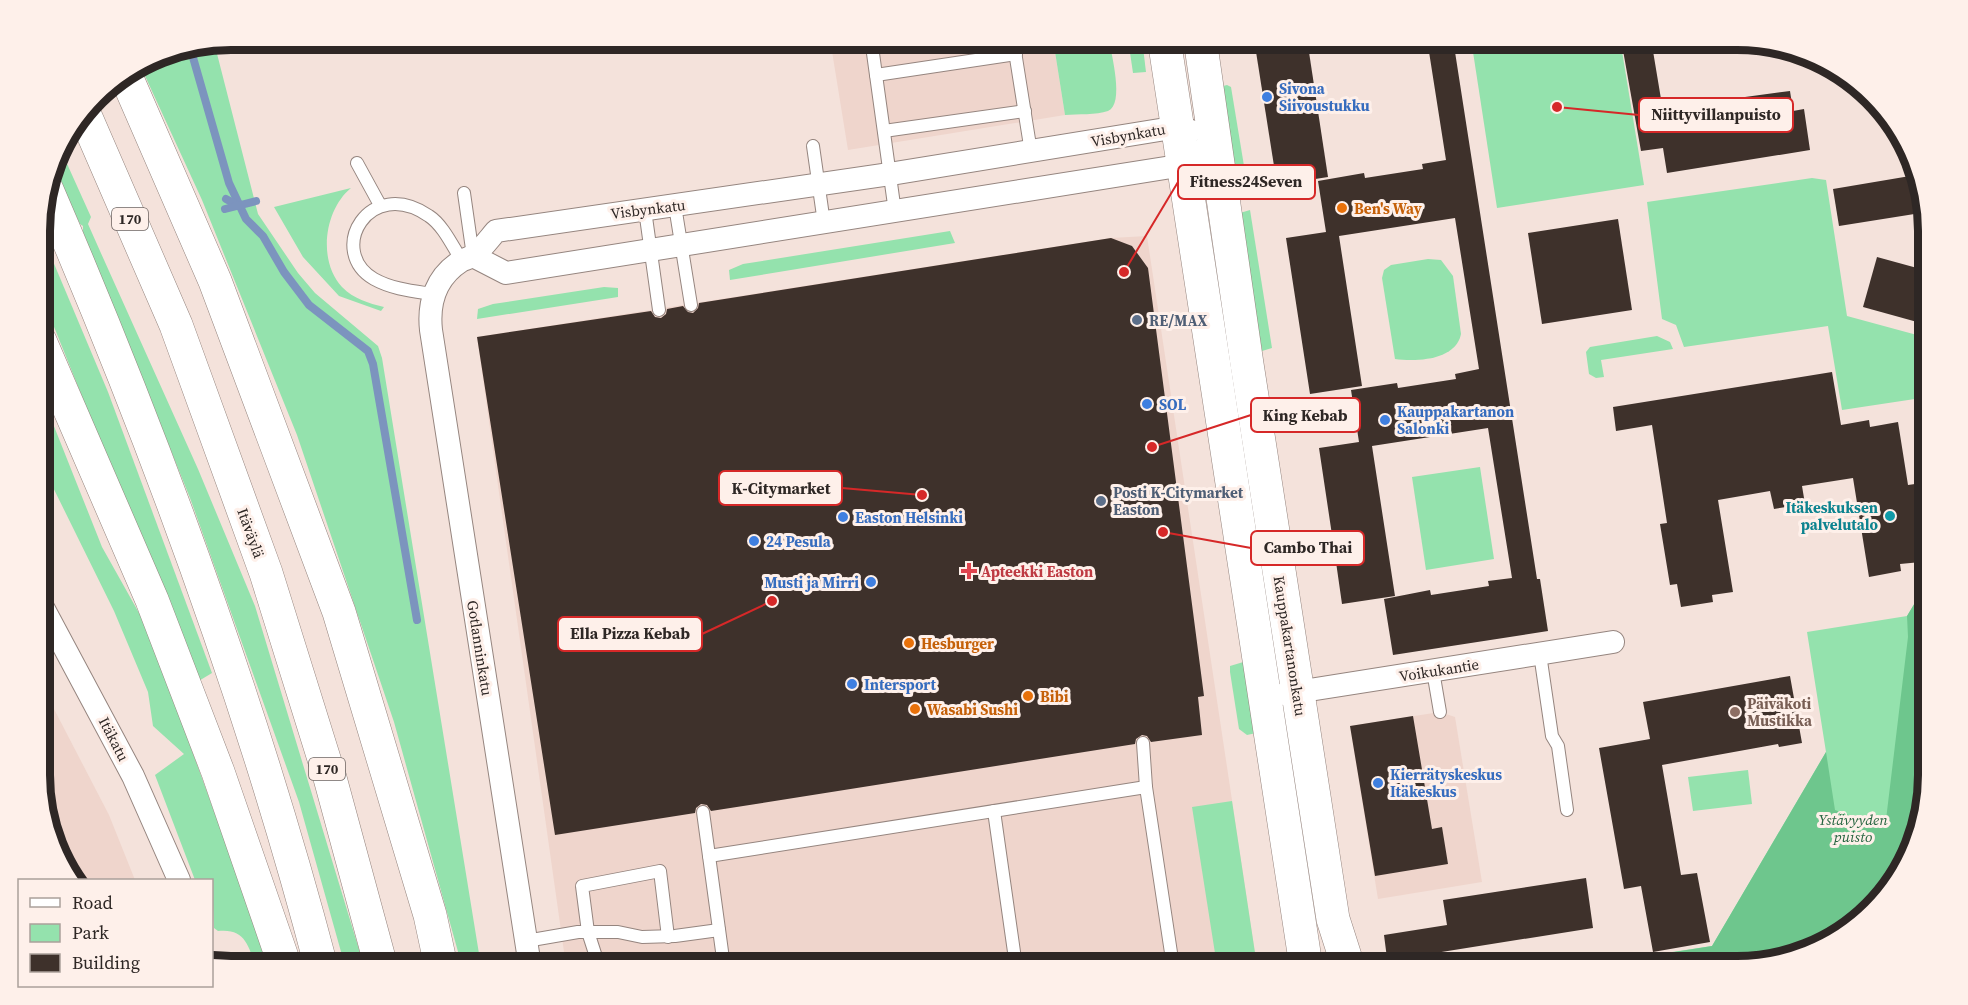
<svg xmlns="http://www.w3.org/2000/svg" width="1968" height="1005" viewBox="0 0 1968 1005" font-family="'Source Serif 4',serif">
<rect width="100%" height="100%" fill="#f4e2db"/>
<g fill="#efd5cc">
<polygon points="830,39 1053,39 1065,115 848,150"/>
<polygon points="1147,236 1257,966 566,966 477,337 1111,238"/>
<polygon points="40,682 109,815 135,880 74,880 41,800"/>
<polygon points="1440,712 1455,717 1482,882 1378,899 1350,726"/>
</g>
<g fill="#94e2ad">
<path d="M1053 39H1109C1111 54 1125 104 1108 111 1096 115 1078 114 1065 115Z"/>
<polygon points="1128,39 1142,39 1146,72 1133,73"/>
<polygon points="1471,39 1620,39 1644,185 1497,208"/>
<polygon points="214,42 258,214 298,273 315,293 378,346 382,358 481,966 462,966 394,722 297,435 202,200 140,65 158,53"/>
<polygon points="1227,85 1231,87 1246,178 1245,186 1237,193 1219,87"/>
<polygon points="59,146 91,217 88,224 100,251 198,469 255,606 364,966 345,966 299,802 190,498 83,232 83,226 80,224 53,167"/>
<polygon points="1812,178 1826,180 1847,316 1928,338 1928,397 1842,410 1828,326 1684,347 1676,325 1662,319 1647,202"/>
<path d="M351 188C325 209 317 260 342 287 354 299 368 303 384 307L381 311 339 296 303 257 274 207Z"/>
<polygon points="1250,210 1272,348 1262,351 1240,213"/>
<polygon points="39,228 108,392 212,673 197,682 40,292"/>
<polygon points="950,231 955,243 730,280 729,270 743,264"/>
<path d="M1428 259 1441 260 1453 276 1461 334C1456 360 1417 362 1395 359L1382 278 1384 270 1391 265Z"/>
<polygon points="604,287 618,288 618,297 477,319 478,309 493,304"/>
<polygon points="1657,336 1670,342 1673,349 1601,360 1604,377 1596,378 1589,374 1586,352 1590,347"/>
<path d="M40 391 102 547 148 629 270 966H255C249 945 244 928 218 931L214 928 212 880H195L155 775 184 754 153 726 148 692 114 611 40 461Z"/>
<polygon points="1480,467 1494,559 1426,570 1412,477"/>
<polygon points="1928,581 1929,775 1909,859 1844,934 1750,966 1599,966 1599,963 1712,946 1826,752 1807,632 1907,616"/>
<polygon points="1250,660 1261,732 1247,735 1239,729 1230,672 1230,666"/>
<polygon points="1748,770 1752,804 1693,811 1688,777"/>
<polygon points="1232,801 1257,966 1217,966 1192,807"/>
</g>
<polygon fill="#6ec68d" points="1928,581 1929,775 1909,859 1844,934 1749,966 1624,966 1624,960 1712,946 1826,752 1835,810 1885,828 1908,637 1907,616"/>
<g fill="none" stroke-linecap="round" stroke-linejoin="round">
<g stroke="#7c94be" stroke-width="8">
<polyline points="190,47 229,183 246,219 263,236 284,272 309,305 368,351 373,364 417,620"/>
<polyline points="226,199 239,206"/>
<polyline points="225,209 256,201"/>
</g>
</g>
<g fill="#3e312b">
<polygon points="1254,39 1307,39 1328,177 1277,185"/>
<polygon points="1427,39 1453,39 1537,579 1540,579 1548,631 1393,655 1384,599 1430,590 1431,595 1489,586 1488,581 1512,578 1488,428 1372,446 1395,596 1342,604 1335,555 1319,448 1359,442 1351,390 1397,383 1398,388 1456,379 1455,374 1479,369 1455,218 1339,236 1362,386 1310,394 1286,238 1326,232 1318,181 1364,173 1365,178 1423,169 1422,164 1446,160"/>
<polygon points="1621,39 1651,39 1663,111 1689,106 1690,112 1747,103 1745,97 1790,91 1793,111 1804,109 1810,150 1667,173 1663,148 1641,151"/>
<polygon points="1916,175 1927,212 1839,226 1833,189"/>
<polygon points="1618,219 1632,310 1542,324 1528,233"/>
<polygon points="1111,238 1132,246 1148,268 1204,696 1198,697 1202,735 1151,742 1147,736 1142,735 1136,739 1135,744 711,811 707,805 701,804 696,808 695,813 555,835 477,337 651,311 655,317 661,318 666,314 667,309 683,306 688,312 693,313 698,308 699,303"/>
<polygon points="1877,257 1928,271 1928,325 1863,307"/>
<polygon points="1832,372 1841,425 1869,420 1870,427 1898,422 1908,485 1915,484 1925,543 1918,544 1921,562 1900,564 1901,571 1869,577 1853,478 1802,486 1805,504 1774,509 1770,491 1718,500 1733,592 1712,595 1713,602 1681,607 1677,584 1670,585 1660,524 1667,523 1652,425 1616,431 1613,407"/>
<polygon points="1790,676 1802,743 1779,747 1778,744 1662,765 1681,875 1697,873 1710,942 1653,952 1641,886 1624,889 1599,748 1650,739 1643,702"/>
<polygon points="1413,716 1432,829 1442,827 1448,864 1375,876 1350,726"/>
<polygon points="1586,878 1593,928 1429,954 1431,966 1388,966 1384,935 1447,925 1443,900"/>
</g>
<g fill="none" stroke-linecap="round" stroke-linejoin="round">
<g stroke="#95857f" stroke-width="14">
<g id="service">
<polyline points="871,39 895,212"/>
<polyline points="1013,39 1031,152"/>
<polyline points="876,75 1016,54"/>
<polyline points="884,131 1025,111"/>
<polyline points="813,146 824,223"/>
<polyline points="357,163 380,205"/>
<polyline points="464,193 473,256"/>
<polyline points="675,206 691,305"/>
<polyline points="645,210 659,310"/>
<path d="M432 294C412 291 392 289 374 279 326 251 369 175 429 216 443 225 453 247 462 261"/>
<polyline points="1540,654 1552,736 1558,746 1567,810"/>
<polyline points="1433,671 1440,712"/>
<polyline points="1143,743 1146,787 1173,966"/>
<polyline points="994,811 1016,966"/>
<polyline points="703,812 724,966"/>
<polyline points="709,856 1146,787"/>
<polyline points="526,941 578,932 618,932 642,937 675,936 719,930"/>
<polyline points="599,966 588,932 582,886 660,871 668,937"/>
</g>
</g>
<g stroke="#95857f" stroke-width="24">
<g id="minor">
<polyline points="473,256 506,273 1184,165 1215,139"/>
<polyline points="40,602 133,776 179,880"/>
<polyline points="1284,694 1613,642"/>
<path d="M530 966 431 330C428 302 436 277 461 261 465 259 470 258 474 255 482 249 489 239 496 231L890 174 1178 127 1191 131"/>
</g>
</g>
<g stroke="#95857f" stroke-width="34">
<g id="secondary">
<polyline points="1164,39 1306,966"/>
<polyline points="1200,39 1247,364 1333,919 1348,966"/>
</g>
</g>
<g stroke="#95857f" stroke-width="34">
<g id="trunk">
<polyline points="125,74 215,281 339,612 430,915 441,966"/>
<polyline points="84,113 176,325 266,573 330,778 381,966"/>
<path d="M47 190C156 443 251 700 321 966"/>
<polyline points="40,341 152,600 218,772 285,966"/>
</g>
</g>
<use href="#service" stroke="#fff" stroke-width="12"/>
<use href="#minor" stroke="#fff" stroke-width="22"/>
<use href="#secondary" stroke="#fff" stroke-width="33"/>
<use href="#trunk" stroke="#fff" stroke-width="33"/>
</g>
<g fill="#3f7fe0" stroke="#fef0ea" stroke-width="2">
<circle cx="1267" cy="97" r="6"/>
<circle cx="1147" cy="404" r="6"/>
<circle cx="1385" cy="420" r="6"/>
<circle cx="843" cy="517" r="6"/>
<circle cx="754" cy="541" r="6"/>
<circle cx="871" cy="582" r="6"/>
<circle cx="852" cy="684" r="6"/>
<circle cx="1378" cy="783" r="6"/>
</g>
<g fill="#e8710a" stroke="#fef0ea" stroke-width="2">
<circle cx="1342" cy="208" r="6"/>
<circle cx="909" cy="643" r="6"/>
<circle cx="1028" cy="696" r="6"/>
<circle cx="915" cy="709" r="6"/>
</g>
<g fill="#5c6f8a" stroke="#fef0ea" stroke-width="2">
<circle cx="1137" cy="320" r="6"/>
<circle cx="1101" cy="501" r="6"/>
</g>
<circle fill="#0f9aa8" stroke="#fef0ea" stroke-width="2" cx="1890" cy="516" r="6"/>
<path fill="#e0444e" stroke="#fef0ea" stroke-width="2" d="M966 562h6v6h6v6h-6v6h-6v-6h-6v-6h6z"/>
<circle fill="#8d6e63" stroke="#fef0ea" stroke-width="2" cx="1735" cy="712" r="6"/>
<g text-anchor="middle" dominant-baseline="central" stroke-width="6" stroke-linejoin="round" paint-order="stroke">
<g fill="#fef0ea" stroke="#6c6360" stroke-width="1.5">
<rect x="112" y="208" width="36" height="22" rx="4.5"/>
<rect x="309" y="758" width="36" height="22" rx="4.5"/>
</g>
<g font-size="14" font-weight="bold" fill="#2e2725">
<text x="130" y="219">170</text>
<text x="327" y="769">170</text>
</g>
<g font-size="15" font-weight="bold" fill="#366cbe" stroke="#fef0ea" text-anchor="start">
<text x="1279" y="88">Sivona<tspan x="1279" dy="17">Siivoustukku</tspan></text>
<text x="1159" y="404">SOL</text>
<text x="1397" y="411">Kauppakartanon<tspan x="1397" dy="17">Salonki</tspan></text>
<text x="855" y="517">Easton Helsinki</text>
<text x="766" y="541">24 Pesula</text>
<text x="859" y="582" text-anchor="end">Musti ja Mirri</text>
<text x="864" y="684">Intersport</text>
<text x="1390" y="774">Kierrätyskeskus<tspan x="1390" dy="17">Itäkeskus</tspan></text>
</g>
<g font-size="15" fill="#2e2725" stroke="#fef0ea">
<text transform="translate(1128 135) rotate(-10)">Visbynkatu</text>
<text transform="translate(648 209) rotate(-7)">Visbynkatu</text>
<text transform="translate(251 533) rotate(70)">Itäväylä</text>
<text transform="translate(1290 646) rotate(81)">Kauppakartanonkatu</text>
<text transform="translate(480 648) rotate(81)">Gotlanninkatu</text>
<text transform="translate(1439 670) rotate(-9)">Voikukantie</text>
<text transform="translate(114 739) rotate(63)">Itäkatu</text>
</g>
<g font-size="15" font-weight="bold" fill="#c56008" stroke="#fef0ea" text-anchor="start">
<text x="1354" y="208">Ben's Way</text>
<text x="921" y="643">Hesburger</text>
<text x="1040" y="696">Bibi</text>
<text x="927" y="709">Wasabi Sushi</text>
</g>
<g font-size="15" font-weight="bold" fill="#4e5e75" stroke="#fef0ea" text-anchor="start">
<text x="1149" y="320">RE/MAX</text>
<text x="1113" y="492">Posti K-Citymarket<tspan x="1113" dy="17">Easton</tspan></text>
</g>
<g font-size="15" font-weight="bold" fill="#0d838f" stroke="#fef0ea" text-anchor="end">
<text x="1878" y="507">Itäkeskuksen<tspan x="1878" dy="17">palvelutalo</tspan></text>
</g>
<g font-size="15" font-weight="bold" fill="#be3a42" stroke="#fef0ea" text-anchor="start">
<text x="981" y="571">Apteekki Easton</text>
</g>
<g font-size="15" font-weight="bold" fill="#785e54" stroke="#fef0ea" text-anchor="start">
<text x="1747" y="703">Päiväkoti<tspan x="1747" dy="17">Mustikka</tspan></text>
</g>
<g font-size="15" font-style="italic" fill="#25643f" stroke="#fef0ea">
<text x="1853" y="819">Ystävyyden<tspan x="1853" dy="17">puisto</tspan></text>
</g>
</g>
<path d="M0 0H1968V1005H0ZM231 50H1737A181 181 0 0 1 1918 231V775A181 181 0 0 1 1737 956H231A181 181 0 0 1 50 775V231A181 181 0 0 1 231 50Z" fill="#fef0ea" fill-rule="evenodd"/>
<path fill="none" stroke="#2e2725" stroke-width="8" d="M231 50H1737A181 181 0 0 1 1918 231V775A181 181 0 0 1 1737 956H231A181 181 0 0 1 50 775V231A181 181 0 0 1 231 50Z"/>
<path fill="none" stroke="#d62828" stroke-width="2" d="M1557 107L1639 115M1124 272L1178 182M1152 447L1251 415M922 495L842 488M1163 532L1251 548M772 601L702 634"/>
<g fill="#d62828" stroke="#fef0ea" stroke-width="2">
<circle cx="1557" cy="107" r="6"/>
<circle cx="1124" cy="272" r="6"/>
<circle cx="1152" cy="447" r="6"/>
<circle cx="922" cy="495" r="6"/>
<circle cx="1163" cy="532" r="6"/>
<circle cx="772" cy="601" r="6"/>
</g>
<g fill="#fef0ea" stroke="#d62828" stroke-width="2">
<rect x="1639" y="98" width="154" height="34" rx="6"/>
<rect x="1178" y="165" width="137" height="34" rx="6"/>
<rect x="1251" y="398" width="109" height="34" rx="6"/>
<rect x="719" y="471" width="123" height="34" rx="6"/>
<rect x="1251" y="531" width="113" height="34" rx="6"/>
<rect x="558" y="617" width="144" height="34" rx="6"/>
</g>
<g font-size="16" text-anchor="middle" font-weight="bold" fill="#2e2725">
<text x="1716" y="120">Niittyvillanpuisto</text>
<text x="1246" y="187">Fitness24Seven</text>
<text x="1305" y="421">King Kebab</text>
<text x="781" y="494">K-Citymarket</text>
<text x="1308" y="553">Cambo Thai</text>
<text x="630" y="639">Ella Pizza Kebab</text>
</g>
<rect x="18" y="879" width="195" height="108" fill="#fef0ea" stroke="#aba09b" stroke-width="1.5"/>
<rect x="30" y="898" width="30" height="9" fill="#ffffff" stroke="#aba09b" stroke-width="1.5"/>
<text x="72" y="909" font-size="18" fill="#2e2725">Road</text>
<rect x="30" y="924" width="30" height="18" fill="#94e2ad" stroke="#aba09b" stroke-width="1.5"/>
<text x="72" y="939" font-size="18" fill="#2e2725">Park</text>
<rect x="30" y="954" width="30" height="18" fill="#3e312b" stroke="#aba09b" stroke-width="1.5"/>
<text x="72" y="969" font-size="18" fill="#2e2725">Building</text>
</svg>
